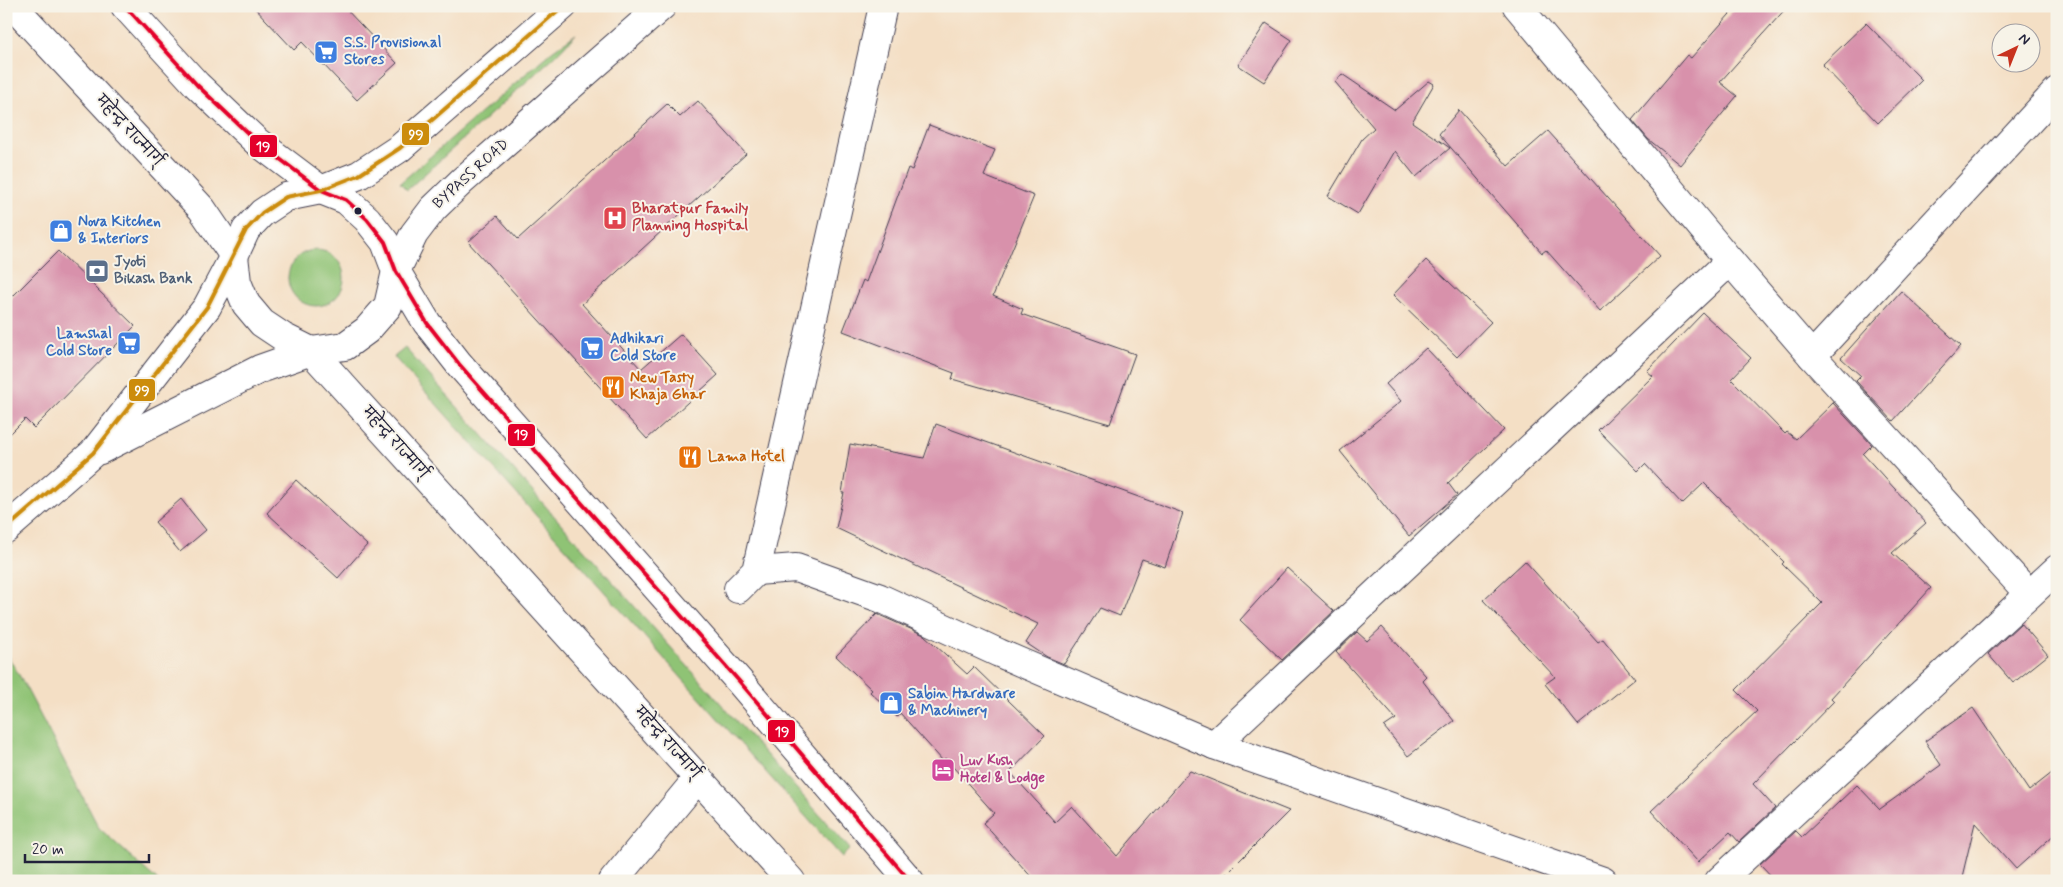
<svg xmlns="http://www.w3.org/2000/svg" width="2063" height="887" viewBox="0 0 2063 887" font-family="Mynerve,'Playpen Sans Deva',sans-serif">
<rect width="100%" height="100%" fill="#f7f3e8"/>
<filter id="ink" filterUnits="userSpaceOnUse"><feTurbulence type="fractalNoise" baseFrequency=".02" numOctaves="2"/><feDisplacementMap in="SourceGraphic" scale="10" xChannelSelector="R" yChannelSelector="G"/><feConvolveMatrix kernelMatrix="1 2 1 2 8 2 1 2 1" color-interpolation-filters="sRGB"/></filter>
<filter id="wash" filterUnits="userSpaceOnUse"><feTurbulence type="fractalNoise" baseFrequency=".0096" numOctaves="4" result="noise"/><feDisplacementMap in="SourceGraphic" scale="20" xChannelSelector="R" yChannelSelector="G"/><feGaussianBlur stdDeviation="1.12" result="paint"/><feColorMatrix in="noise" values="0 0 0 0 0 0 0 0 0 0 0 0 0 0 0 0 0 1.4 0 .05"/><feComposite in="paint" operator="in"/></filter>
<g filter="url(#wash)">
<rect width="100%" height="100%" fill="#f4dfc5"/>
<g fill="#8fc375" stroke="#587258">
<polygon points="576,34 556,55 407,190 400,183 552,51"/>
<circle cx="316" cy="278" r="28"/>
<polygon points="405,348 850,849 842,857 394,357"/>
<polygon points="6,653 22,680 99,828 158,881 6,881"/>
</g>
<g id="blocks">
<g fill="#d891ab">
<polygon points="253,6 343,6 397,63 357,100 302,42 294,50"/>
<polygon points="1737,6 1788,6 1720,82 1737,96 1680,165 1648,139 1632,120 1687,55 1691,58"/>
<polygon points="1266,23 1292,40 1264,82 1238,65"/>
<polygon points="1866,23 1922,80 1878,123 1822,65"/>
<polygon points="1342,74 1395,110 1429,81 1434,84 1412,122 1450,148 1416,177 1395,151 1358,214 1328,196 1362,139 1374,128 1335,82"/>
<polygon points="698,101 746,154 582,304 641,369 681,334 718,375 647,439 468,242 497,216 518,239 667,104 680,117"/>
<polygon points="1459,110 1508,166 1548,131 1660,256 1600,311 1546,250 1542,253 1439,134"/>
<polygon points="929,125 995,150 984,176 1034,196 993,296 1023,309 1021,314 1135,354 1110,424 952,379 954,373 843,331 863,280 866,282 908,168 912,170"/>
<polygon points="58,251 135,326 34,428 25,419 6,438 6,303"/>
<polygon points="1426,260 1491,322 1457,357 1393,295"/>
<polygon points="1901,291 1961,346 1893,421 1856,381 1861,376 1841,358"/>
<polygon points="1703,313 1751,358 1731,379 1785,434 1787,432 1796,439 1833,403 1872,445 1863,454 1926,523 1892,553 1931,588 1831,698 1834,701 1753,784 1775,808 1739,842 1730,832 1698,862 1651,811 1757,711 1736,690 1822,603 1782,564 1784,562 1704,483 1682,504 1645,464 1638,471 1598,430 1653,376 1647,371"/>
<polygon points="1426,348 1504,430 1448,483 1457,495 1409,536 1340,451 1401,401 1386,384"/>
<polygon points="936,424 1183,513 1165,567 1142,559 1120,616 1100,608 1064,664 1047,657 1026,643 1038,624 836,528 844,493 842,493 850,444 924,458"/>
<polygon points="296,480 367,545 338,578 267,513"/>
<polygon points="181,499 206,530 180,552 155,522"/>
<polygon points="1525,561 1598,642 1603,639 1635,679 1578,725 1545,684 1555,677 1483,600"/>
<polygon points="1287,568 1334,611 1282,660 1240,620"/>
<polygon points="877,614 924,635 967,674 974,667 1045,736 1010,772 1055,822 1072,806 1117,856 1190,771 1289,811 1219,881 1035,881 983,823 994,813 945,758 943,761 900,713 897,717 870,692 872,690 836,656"/>
<polygon points="2021,623 2048,655 2013,683 1988,654"/>
<polygon points="1382,627 1426,676 1422,680 1454,721 1408,756 1384,727 1396,719 1336,652 1357,632 1367,641"/>
<polygon points="1973,708 2029,791 2057,769 2057,832 2016,869 1975,823 1961,881 1776,881 1760,864 1796,831 1802,837 1857,785 1880,809 1941,765 1925,741"/>
</g>
</g>
</g>
<g filter="url(#ink)">
<use href="#blocks" fill-opacity="0" stroke="#423e50" stroke-width="1"/>
<g fill="none" stroke-linecap="round" stroke-linejoin="round">
<g stroke="#423e50" stroke-width="30">
<g id="minor">
<polyline points="1517,6 1730,261 1812,356 2029,594"/>
<polyline points="1812,356 2057,91"/>
<polyline points="100,450 260,369 311,351"/>
<polyline points="6,529 93,453 207,307 234,256"/>
<polyline points="756,571 796,568 880,598 999,653 1214,745 1603,881"/>
<polyline points="738,589 756,571 883,6"/>
<polyline points="1214,745 1730,261"/>
<polyline points="613,881 698,778"/>
<polyline points="1719,881 2057,569"/>
</g>
</g>
<g stroke="#423e50" stroke-width="30">
<g id="trunk">
<polyline points="13,6 202,209 234,256 237,282 246,304 262,323 283,337 311,351 791,881"/>
<polyline points="125,6 197,85 256,141 321,190 346,200 367,219 385,242 396,271 427,323 459,364 739,681 910,881"/>
<polyline points="234,256 246,230 262,213 286,197 321,190 359,175 400,148 563,6"/>
<polyline points="311,351 345,346 367,330 388,306 396,271 414,234 433,209 462,181 662,6"/>
</g>
</g>
<use href="#minor" stroke="#fff" stroke-width="28"/>
<use href="#trunk" stroke="#fff" stroke-width="28"/>
<g stroke="#f7f3e8" stroke-width="8">
<polyline id="bus-1" points="125,6 197,85 256,141 321,190 346,200 367,219 385,242 396,271 427,323 459,364 739,681 910,881"/>
</g>
<g stroke="#f7f3e8" stroke-width="8">
<polyline id="bus-2" points="6,529 93,453 207,307 246,230 262,213 286,197 321,190 359,175 400,148 563,6"/>
</g>
<use href="#bus-1" stroke="#e4002b" stroke-width="4"/>
<use href="#bus-2" stroke="#cc8c0c" stroke-width="4"/>
</g>
</g>
<defs>
<g id="supermarket-square" transform="scale(1.25)"><rect x="-9" y="-9" width="18" height="18" rx="4" fill="#3f7fe0" stroke="#f7f3e8"/><path d="M-6-5.5h2.5l.6 2H6L4.5 2H-2.5L-4.4-4H-6ZM-1.5 3.2a1.3 1.3 0 1 0 .1 0ZM3 3.2a1.3 1.3 0 1 0 .1 0Z" fill="#fff"/></g>
<g id="hospital-square" transform="scale(1.25)"><rect x="-9" y="-9" width="18" height="18" rx="4" fill="#e0444e" stroke="#f7f3e8"/><path d="M-5-5h3v3.5h4V-5h3V5h-3V1.5h-4V5h-3Z" fill="#fff"/></g>
<g id="shop-square" transform="scale(1.25)"><rect x="-9" y="-9" width="18" height="18" rx="4" fill="#3f7fe0" stroke="#f7f3e8"/><path d="M-5-2.5h2.3a2.7 3.5 0 0 1 5.4 0H5L5.5 6h-11ZM-1.5-2.5h3a1.5 2.3 0 0 0-3 0Z" fill="#fff"/></g>
<g id="bank-square" transform="scale(1.25)"><rect x="-9" y="-9" width="18" height="18" rx="4" fill="#5c6f8a" stroke="#f7f3e8"/><path d="M-6-4H6V4H-6ZM0-2.3a2.3 2.3 0 1 0 0 4.6a2.3 2.3 0 1 0 0-4.6Z" fill="#fff"/></g>
<g id="restaurant-square" transform="scale(1.25)"><rect x="-9" y="-9" width="18" height="18" rx="4" fill="#e8710a" stroke="#f7f3e8"/><path d="M-5-6h1v4h1v-4h1v4h1v-4h1v5L-1.5 .5V6h-2V.5L-5-1ZM5-6V6H3V1.5H1.5Q1.5-4 5-6Z" fill="#fff"/></g>
<g id="hotel-square" transform="scale(1.25)"><rect x="-9" y="-9" width="18" height="18" rx="4" fill="#d1479c" stroke="#f7f3e8"/><path d="M-6-4.5h1.5V1H6V5H4.5V3h-9V5H-6ZM-4 0a1.8 1.8 0 1 1 3.6 0ZM.5 0V-2.5h3Q6-2.5 6 0Z" fill="#fff"/></g>
</defs>
<g fill-rule="evenodd">
<use href="#supermarket-square" x="326" y="52"/>
<use href="#hospital-square" x="615" y="218"/>
<use href="#shop-square" x="61" y="231"/>
<use href="#bank-square" x="97" y="271"/>
<use href="#supermarket-square" x="129" y="343"/>
<use href="#supermarket-square" x="592" y="348"/>
<use href="#restaurant-square" x="613" y="387"/>
<use href="#restaurant-square" x="690" y="457"/>
<use href="#shop-square" x="891" y="703"/>
<use href="#hotel-square" x="943" y="770"/>
</g>
<circle fill="#22223b" stroke="#f7f3e8" stroke-width="2" cx="358" cy="211" r="4.5"/>
<g text-anchor="middle" dominant-baseline="central" stroke-width="4" stroke-linejoin="round" paint-order="stroke">
<g font-size="15" font-weight="bold" fill="#366cbe" stroke="#f7f3e8" text-anchor="start">
<text x="344" y="43">S.S. Provisional<tspan x="344" dy="17">Stores</tspan></text>
<text x="78" y="222">Nova Kitchen<tspan x="78" dy="17">&amp; Interiors</tspan></text>
<text x="112" y="334" text-anchor="end">Lamshal<tspan x="112" dy="17">Cold Store</tspan></text>
<text x="610" y="339">Adhikari<tspan x="610" dy="17">Cold Store</tspan></text>
<text x="908" y="694">Sabin Hardware<tspan x="908" dy="17">&amp; Machinery</tspan></text>
</g>
<g font-size="15" fill="#22223b" stroke="#f7f3e8">
<text transform="translate(129 131) rotate(47)">महेन्द्र राज्मार्ग्</text>
<text transform="translate(471 174) rotate(-42)">BYPASS ROAD</text>
<text transform="translate(395 443) rotate(48)">महेन्द्र राज्मार्ग्</text>
<text transform="translate(667 743) rotate(48)">महेन्द्र राज्मार्ग्</text>
</g>
<g font-size="15" font-weight="bold" fill="#be3a42" stroke="#f7f3e8" text-anchor="start">
<text x="632" y="209">Bharatpur Family<tspan x="632" dy="17">Planning Hospital</tspan></text>
</g>
<g font-size="15" font-weight="bold" fill="#4e5e75" stroke="#f7f3e8" text-anchor="start">
<text x="114" y="262">Jyoti<tspan x="114" dy="17">Bikash Bank</tspan></text>
</g>
<g font-size="15" font-weight="bold" fill="#c56008" stroke="#f7f3e8" text-anchor="start">
<text x="630" y="378">New Tasty<tspan x="630" dy="17">Khaja Ghar</tspan></text>
<text x="708" y="457">Lama Hotel</text>
</g>
<g font-size="15" font-weight="bold" fill="#b23c85" stroke="#f7f3e8" text-anchor="start">
<text x="960" y="761">Luv Kush<tspan x="960" dy="17">Hotel &amp; Lodge</tspan></text>
</g>
</g>
<g stroke="#f7f3e8" stroke-width="2">
<rect x="401" y="122" width="29" height="24" rx="5" fill="#cc8c0c"/>
<rect x="249" y="134" width="29" height="24" rx="5" fill="#e4002b"/>
<rect x="128" y="378" width="28" height="24" rx="5" fill="#cc8c0c"/>
<rect x="507" y="423" width="29" height="24" rx="5" fill="#e4002b"/>
<rect x="767" y="719" width="29" height="24" rx="5" fill="#e4002b"/>
</g>
<g font-size="14" text-anchor="middle" font-weight="bold" fill="#fff">
<text x="416" y="139">99</text>
<text x="263" y="151">19</text>
<text x="142" y="395">99</text>
<text x="521" y="439">19</text>
<text x="782" y="736">19</text>
</g>
<rect width="2063" height="887" fill="none" stroke="#f7f3e8" stroke-width="25"/>
<g transform="translate(2016 48) rotate(43)"><circle r="24" fill="#f7f3e8" stroke="#a29fa3"/>
<path d="M0-4L9 19L0 12L-9 19Z" fill="#c8321e"/>
<text y="-8" font-size="14" font-weight="bold" text-anchor="middle" fill="#22223b">N</text>
</g>
<path d="M25 854v8h124v-8" fill="none" stroke="#22223b" stroke-width="2.5"/>
<text x="32" y="854" font-size="15" fill="#22223b" stroke="#f7f3e8" stroke-width="4" paint-order="stroke">20 m</text>
</svg>
